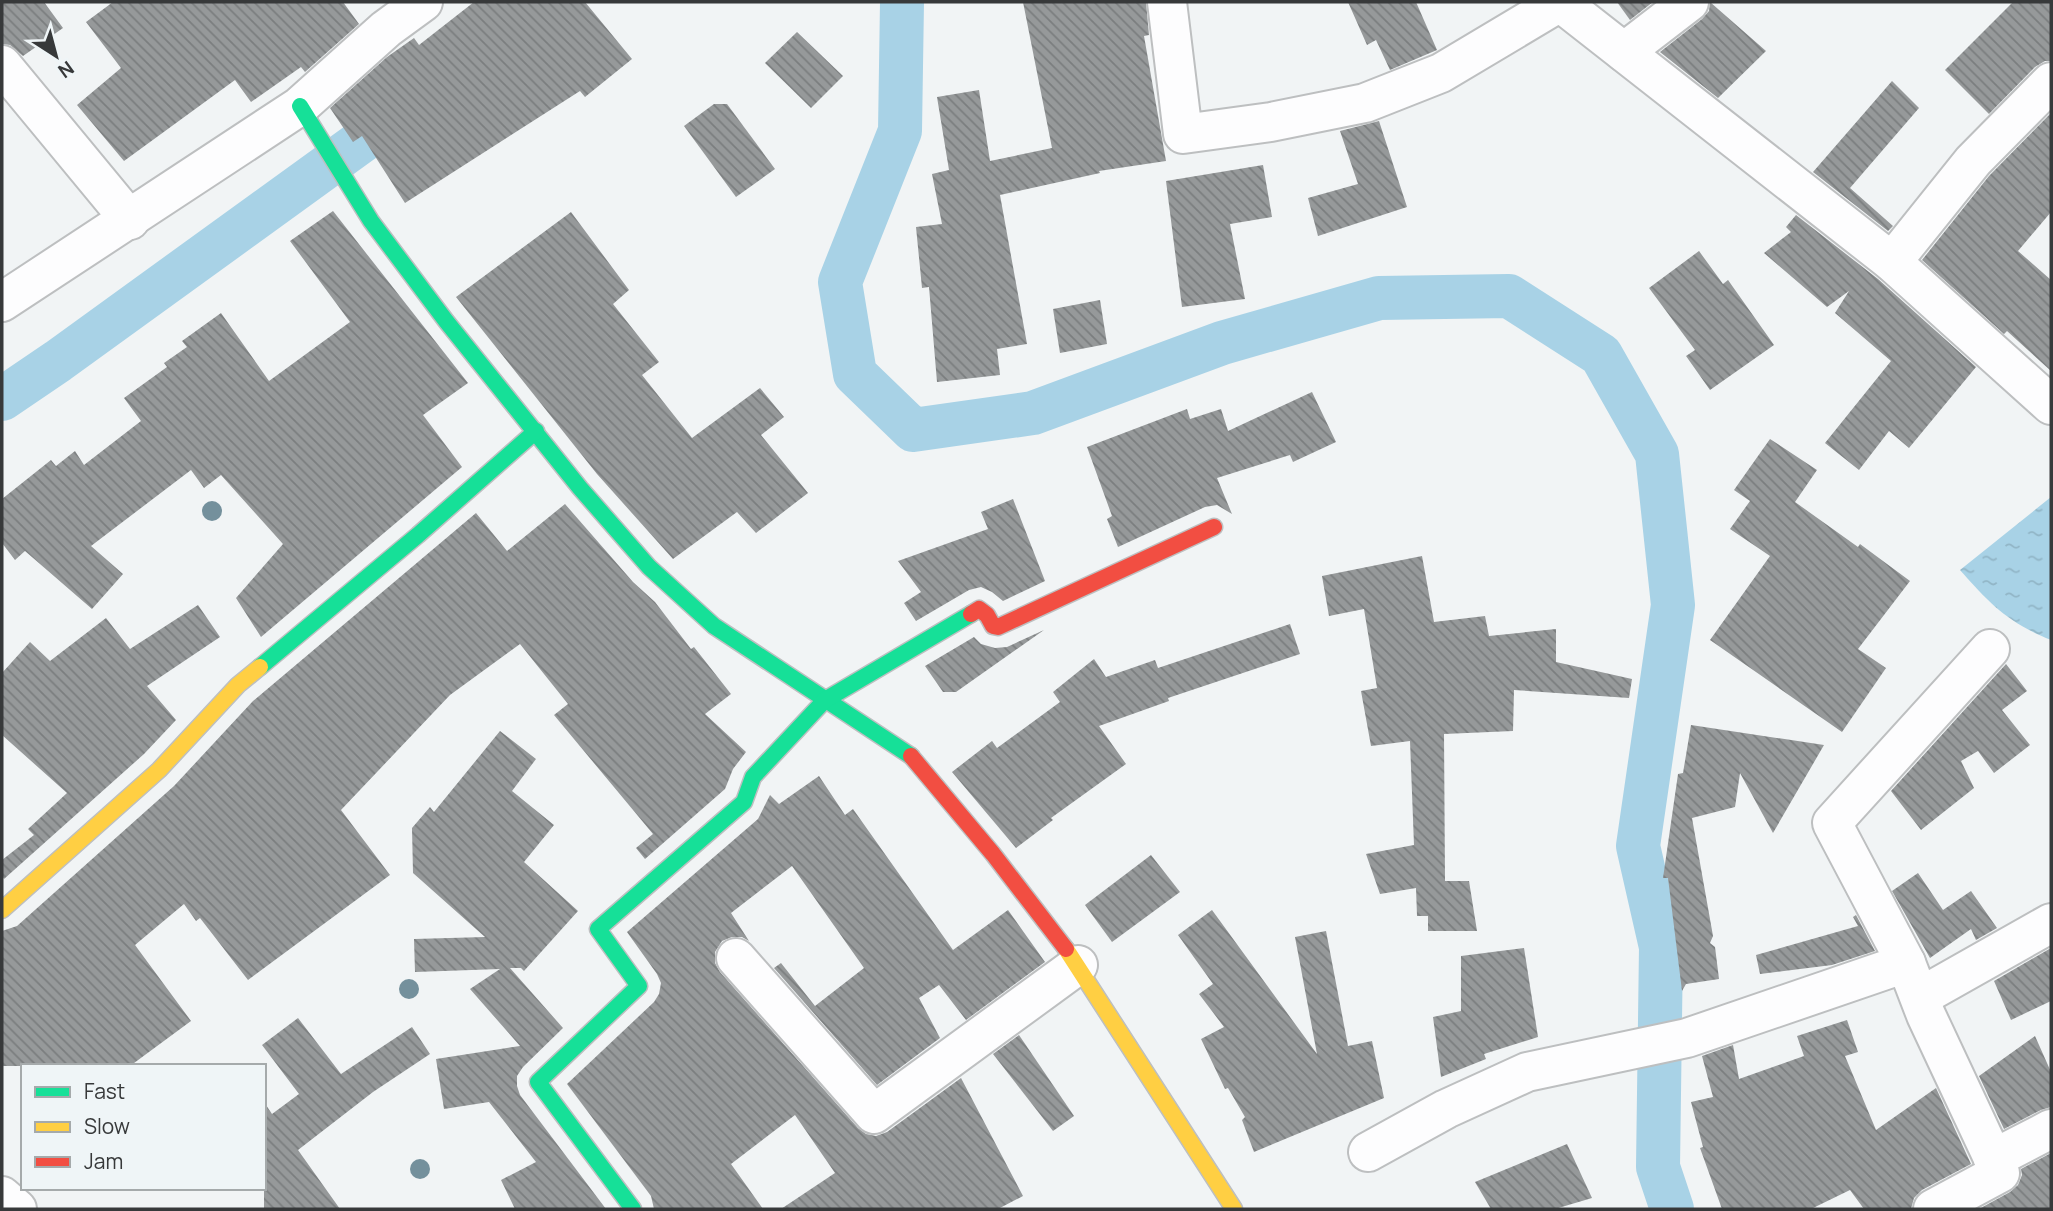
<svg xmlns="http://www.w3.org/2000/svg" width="2053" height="1211" viewBox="0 0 2053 1211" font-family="Manrope,sans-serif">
<defs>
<pattern id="water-ripples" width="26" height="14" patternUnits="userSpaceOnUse" patternTransform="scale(1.75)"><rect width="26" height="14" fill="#a8d2e6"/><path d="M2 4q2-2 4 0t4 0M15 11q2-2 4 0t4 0" fill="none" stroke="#91b5c6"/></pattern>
<pattern id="building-back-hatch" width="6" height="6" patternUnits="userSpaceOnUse" patternTransform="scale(1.75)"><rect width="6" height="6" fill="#96999a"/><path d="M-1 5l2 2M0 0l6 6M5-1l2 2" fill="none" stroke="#7b7e7f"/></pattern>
</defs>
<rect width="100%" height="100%" fill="#f1f4f5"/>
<path fill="url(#water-ripples)" d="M2051 497V640C2007 622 1991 605 1960 570Z"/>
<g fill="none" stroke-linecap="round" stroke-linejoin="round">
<g stroke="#a8d2e6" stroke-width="44">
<polyline points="902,2 900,131 840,282 855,374 913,430 1033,413 1222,343 1379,298 1509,296 1601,355 1657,454 1673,605 1638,846 1661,947 1658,1167 1672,1209"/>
<polyline points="2,399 58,361 413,104"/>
</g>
</g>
<g fill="url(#building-back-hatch)">
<polygon points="2,2 44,2 63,28 23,56 10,45 2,44"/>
<polygon points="113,2 343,2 359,24 305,72 301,67 251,102 235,80 124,161 77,105 121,68 86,22"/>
<polygon points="474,2 585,2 632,59 585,97 580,91 405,203 362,136 353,142 330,108 387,57 414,38 419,45"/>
<polygon points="1023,2 1146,2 1149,35 1144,36 1166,161 1099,171 1100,173 1000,195 1027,344 997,349 1000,375 937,382 929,287 922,288 916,227 942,224 932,174 949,170 937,97 979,90 990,161 1052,148"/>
<polygon points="1348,2 1416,2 1437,50 1390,70 1376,40 1367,45"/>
<polygon points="1617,2 1653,2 1630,20"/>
<polygon points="1710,2 1766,51 1718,98 1660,52 1702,19 1709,11"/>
<polygon points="2013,2 2051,2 2051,61 2045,61 2035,67 1989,114 1945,70"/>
<polygon points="797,32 843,76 811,108 765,63"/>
<polygon points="1892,81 1919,108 1850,188 1893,226 1888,231 1813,172"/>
<polygon points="714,104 727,104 775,169 736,197 684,126"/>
<polygon points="2051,113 2051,212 2018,251 2051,280 2051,371 2007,331 2004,334 1922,260 1989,176"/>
<polygon points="1379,121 1407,207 1318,236 1308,198 1358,184 1340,131"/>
<polygon points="1263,165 1272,217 1230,224 1245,299 1182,307 1166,181"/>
<polygon points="333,211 468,383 423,415 462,467 261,637 236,598 283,544 221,475 204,488 191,470 91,546 123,574 92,609 25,551 15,560 2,543 2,499 51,460 56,466 75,451 84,465 141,421 124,398 167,367 164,363 187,347 182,341 221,313 269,381 350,322 290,241"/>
<polygon points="571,212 629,290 613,304 659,362 642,375 692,438 760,388 784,417 761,435 808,493 756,533 737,512 673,559 597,474 456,297"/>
<polygon points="1796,215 1878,279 1976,367 1909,448 1889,431 1859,470 1825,443 1891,361 1835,313 1849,291 1827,307 1764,253 1791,232 1786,227"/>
<polygon points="1699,251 1723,284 1728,280 1774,345 1710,390 1686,356 1695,350 1649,288"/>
<polygon points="1100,300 1107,344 1060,353 1053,309"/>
<polygon points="1312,392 1336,442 1293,462 1290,455 1217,478 1232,514 1217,505 1205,507 1118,547 1107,519 1112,516 1087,447 1187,409 1190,419 1221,409 1228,431"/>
<polygon points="1770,439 1817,470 1795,502 1858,547 1860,544 1910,581 1858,649 1886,668 1842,732 1710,640 1770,556 1730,529 1750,501 1734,490"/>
<polygon points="1013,499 1045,581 1003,601 992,592 981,587 969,590 916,621 904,603 921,592 898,561 988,529 981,512"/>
<polygon points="565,504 633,582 655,602 691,649 694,647 731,694 705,714 746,752 733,769 725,789 645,859 636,848 653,834 554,715 568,704 520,644 450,695 341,810 390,875 248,980 200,918 196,921 184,904 135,945 191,1021 130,1066 2,1066 2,931 17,926 174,786 253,701 476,513 507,551"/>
<polygon points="1422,556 1434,622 1485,616 1489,636 1556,629 1556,662 1632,679 1629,698 1514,690 1513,731 1444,734 1445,881 1469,881 1477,931 1428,931 1428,916 1417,916 1416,888 1380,894 1366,854 1414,845 1410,741 1371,746 1361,691 1377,688 1364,609 1329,616 1322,576"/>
<polygon points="198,605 220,637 147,686 176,720 144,754 4,879 2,876 2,860 34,835 28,829 67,793 2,735 2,673 30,642 50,661 106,618 130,649"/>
<polygon points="1290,624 1300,654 1168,698 1169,701 1099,726 1126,764 1051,818 1053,820 1016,848 952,772 992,741 997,748 1060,702 1053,692 1094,659 1106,677 1155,660 1158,668"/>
<polygon points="1044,630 956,692 943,692 925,666 974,637 981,644 995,648 1007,647"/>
<polygon points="2006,664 2027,691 2002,710 2030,745 1994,773 1978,751 1961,761 1974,788 1921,830 1891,791"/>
<polygon points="1691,725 1824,745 1773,833 1740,773 1735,807 1692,818 1713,936 1710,943 1715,947 1719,979 1686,984 1682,991 1668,878 1663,878 1678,774 1683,773"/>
<polygon points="500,731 536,759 512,791 554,825 524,862 578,911 524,971 521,968 510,968 563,1028 523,1067 517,1076 517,1086 520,1095 606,1209 515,1209 501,1180 536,1162 489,1102 444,1109 436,1059 520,1046 470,989 500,969 415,972 414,939 485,937 413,873 412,828 430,807 434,812"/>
<polygon points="819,776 845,815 853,809 953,950 1008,910 1045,962 966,1020 939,985 919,998 940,1038 877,1085 774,968 781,963 815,1006 864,968 792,866 731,913 749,941 742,937 732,937 722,941 715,952 715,963 720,972 858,1128 866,1134 876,1136 887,1132 961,1078 1023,1196 998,1209 781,1209 835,1173 795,1115 731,1164 763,1209 654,1209 651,1196 567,1084 654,1002 659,994 661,983 657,974 627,932 758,819 770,795 779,804"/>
<polygon points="1151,855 1180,892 1112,942 1085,905"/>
<polygon points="1918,873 1943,910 1971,891 1997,928 1976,940 1971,929 1930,958 1892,891"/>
<polygon points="1212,910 1317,1054 1295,937 1326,931 1348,1046 1372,1041 1384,1098 1254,1152 1242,1120 1245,1117 1228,1088 1225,1089 1201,1039 1224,1027 1199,994 1213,984 1178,935"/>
<polygon points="1856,915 1875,951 1832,965 1760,974 1756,955 1858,926 1853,917"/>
<polygon points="1524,948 1538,1037 1484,1054 1486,1059 1441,1077 1433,1017 1461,1011 1461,956"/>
<polygon points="2051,948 2051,1001 2011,1020 1994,981"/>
<polygon points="298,1018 341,1074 412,1027 430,1054 373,1092 298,1150 340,1209 264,1209 264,1102 272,1114 299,1094 262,1045"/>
<polygon points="1847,1020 1858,1052 1845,1056 1876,1130 1936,1088 1971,1164 1922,1190 1914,1198 1911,1209 1864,1209 1850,1190 1811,1209 1722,1209 1700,1148 1703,1147 1691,1102 1713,1097 1702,1056 1733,1045 1739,1079 1804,1056 1797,1036"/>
<polygon points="1019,1035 1074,1116 1053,1131 993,1054"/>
<polygon points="2035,1036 2051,1072 2051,1107 2041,1110 2004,1129 1979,1076"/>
<polygon points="1567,1144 1592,1198 1555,1209 1491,1209 1475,1182"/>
<polygon points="2051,1153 2051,1209 1979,1209 2010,1192 2018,1185 2022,1175 2021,1169"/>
</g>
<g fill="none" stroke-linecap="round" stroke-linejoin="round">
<g stroke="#bdbfc0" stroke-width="42">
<g id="street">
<polyline points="1167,2 1183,134 1271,122 1365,103 1441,73 1560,2"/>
<polyline points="1560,2 1892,262 2051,405"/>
<polyline points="1624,52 1689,2"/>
<polyline points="2,65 130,220"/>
<polyline points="1892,262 1973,161 2051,82"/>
<polyline points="2,302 300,106 386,29 423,2"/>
<polyline points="736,958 874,1114 1078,965"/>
<polyline points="1920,997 2051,923"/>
<polyline points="1368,1152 1446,1109 1527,1072 1687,1038 1906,963"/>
<polyline points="1993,1159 2051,1129"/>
<polyline points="2,1196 17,1209"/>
<polyline points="1933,1209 2000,1173 1926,1015 1906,963 1832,823 1990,649"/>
</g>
</g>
<g stroke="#bdbfc0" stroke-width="19">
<g id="fast">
<polyline points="300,106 371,221 446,321 580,488 649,567 714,626 911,756"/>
<polyline points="260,667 418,535 536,431"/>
<polyline points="633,1209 538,1082 639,986 598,929 744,802 753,777 825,700 971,614"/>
</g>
</g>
<g stroke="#bdbfc0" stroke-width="19">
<g id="slow">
<polyline points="2,910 159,770 238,685 260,667"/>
<polyline points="1066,949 1234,1209"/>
</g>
</g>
<g stroke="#bdbfc0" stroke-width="19">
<g id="jam">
<polyline points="971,614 979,609 987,615 993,626 998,627 1214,527"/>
<polyline points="911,756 993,854 1066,949"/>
</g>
</g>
<use href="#street" stroke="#fdfdfe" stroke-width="38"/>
<use href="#fast" stroke="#16e098" stroke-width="16"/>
<use href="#slow" stroke="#ffcf43" stroke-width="16"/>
<use href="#jam" stroke="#f24e42" stroke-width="16"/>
</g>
<g fill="#74909c">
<circle cx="212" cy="511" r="10"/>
<circle cx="409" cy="989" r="10"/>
<circle cx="420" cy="1169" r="10"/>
</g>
<rect width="2053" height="1211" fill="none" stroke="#37393a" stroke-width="7"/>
<rect x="21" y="1064" width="245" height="126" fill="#eff5f7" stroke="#a5aaab" stroke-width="2"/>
<rect x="35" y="1087" width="35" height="10" fill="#16e098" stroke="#a5aaab" stroke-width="2"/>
<text x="84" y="1099" font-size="21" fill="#37393a">Fast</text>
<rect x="35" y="1122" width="35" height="10" fill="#ffcf43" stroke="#a5aaab" stroke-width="2"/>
<text x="84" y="1134" font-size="21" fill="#37393a">Slow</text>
<rect x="35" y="1157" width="35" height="10" fill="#f24e42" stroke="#a5aaab" stroke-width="2"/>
<text x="84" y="1169" font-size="21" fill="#37393a">Jam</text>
<g transform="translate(56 56) rotate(144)" stroke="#eff5f7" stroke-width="5" paint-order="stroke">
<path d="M0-5L12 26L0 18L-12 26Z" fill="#37393a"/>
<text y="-10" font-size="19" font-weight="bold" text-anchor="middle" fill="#37393a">N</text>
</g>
</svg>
